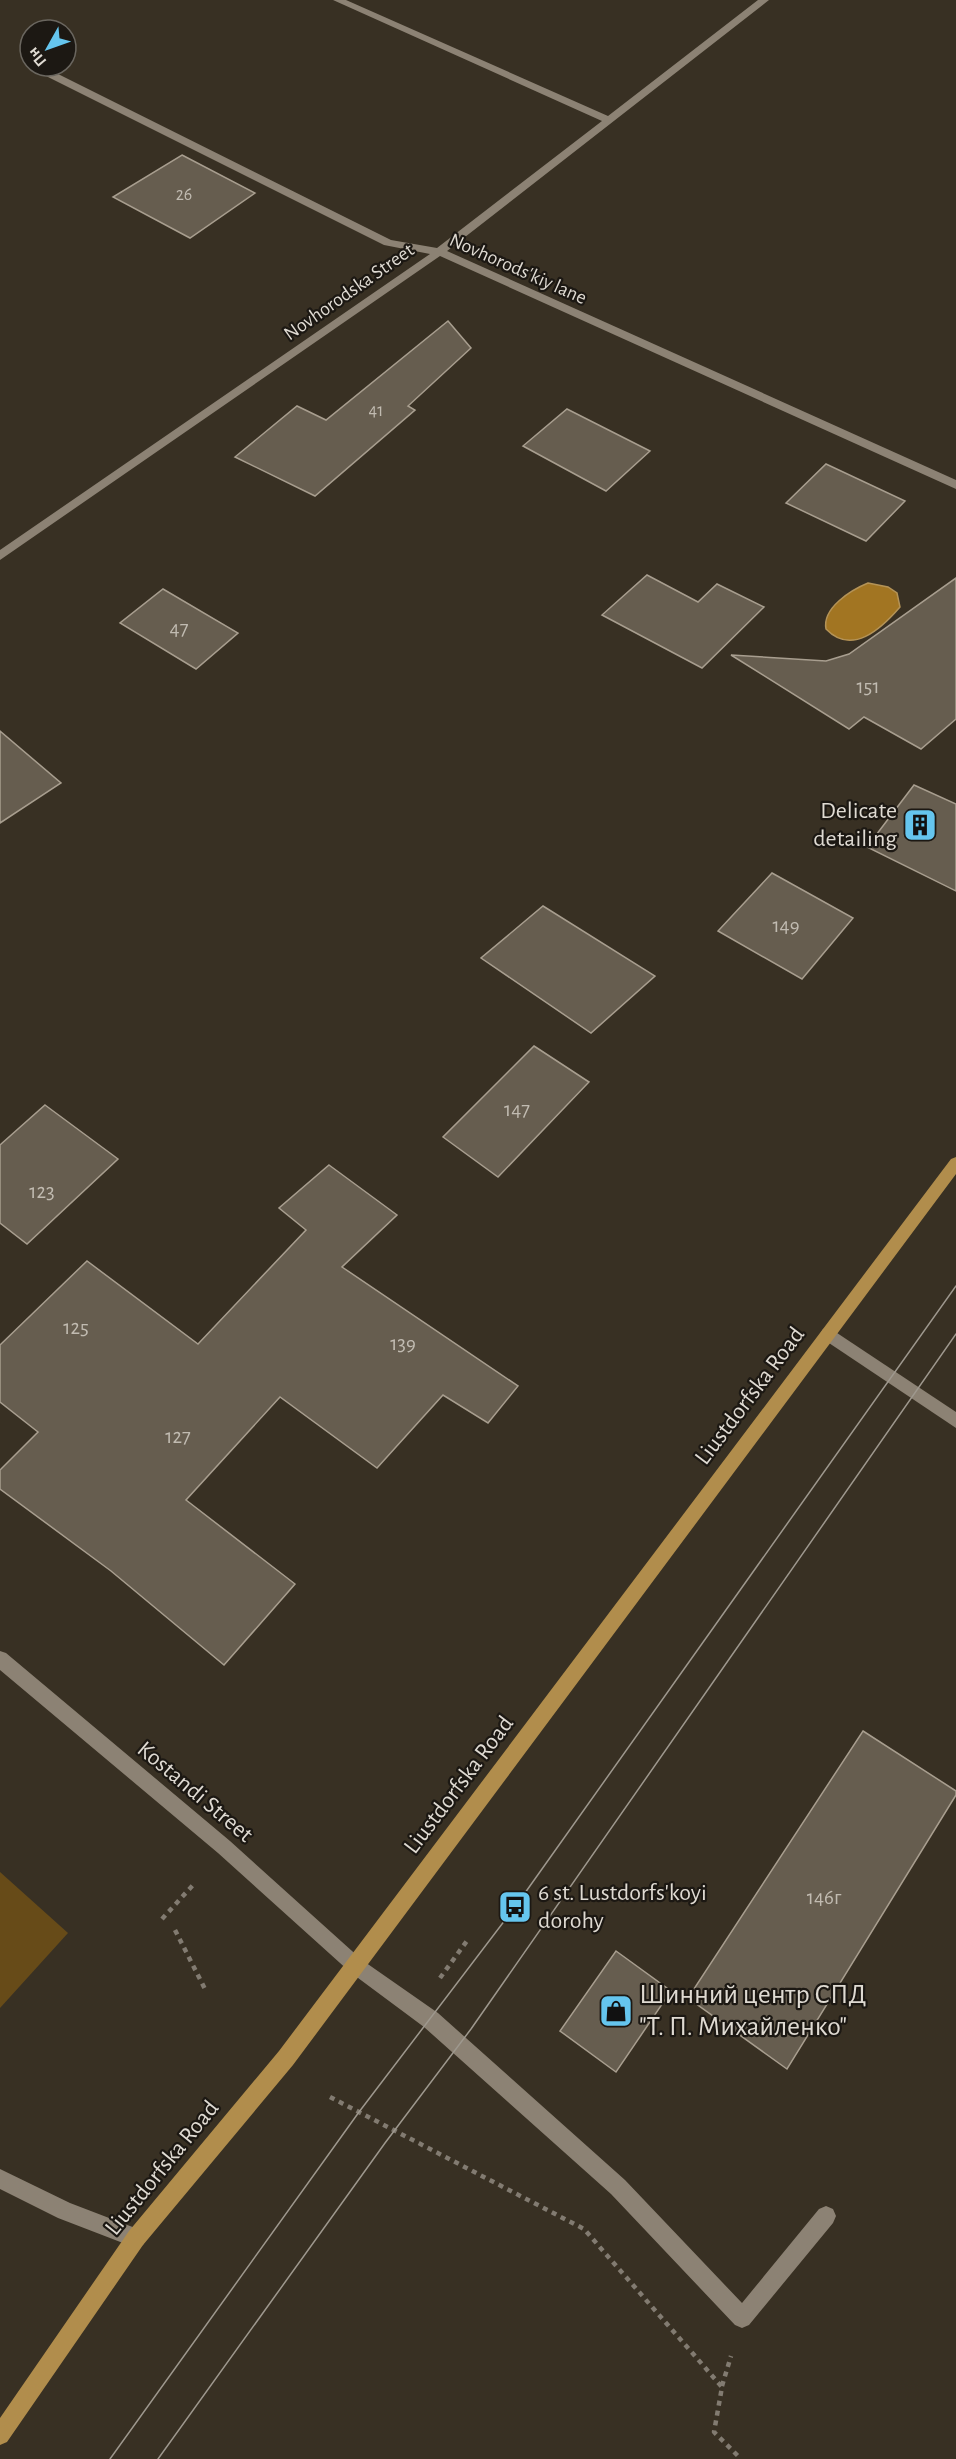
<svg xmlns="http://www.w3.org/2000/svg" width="956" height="2459" viewBox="0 0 956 2459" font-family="'Alegreya Sans',sans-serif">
<rect width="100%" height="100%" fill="#383023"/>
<polygon fill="#674b18" points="0,1872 68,1933 0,2008"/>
<path fill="#a27522" stroke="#b49357" stroke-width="1.5" d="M868 583 888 587 897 593 900 607C881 629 852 656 826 629 822 608 851 590 868 583Z"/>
<g fill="#665d4f" stroke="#a89e8f" stroke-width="1.5">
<polygon points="182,155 255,193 190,238 113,197"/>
<polygon points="448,321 471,348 408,406 415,410 315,496 235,457 297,406 326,420"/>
<polygon points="567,409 650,451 606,491 523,446"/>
<polygon points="826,464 905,501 866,541 786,503"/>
<polygon points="647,575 698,602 717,584 764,607 702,668 602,615"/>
<polygon points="956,578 956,719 921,749 864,717 849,729 731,655 826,661 849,654"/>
<polygon points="163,589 238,633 196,669 120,623"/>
<polygon points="0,731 61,783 0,823"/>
<polygon points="914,785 956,804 956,891 867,847"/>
<polygon points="772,873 853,918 802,979 718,931"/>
<polygon points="543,906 655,976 591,1033 481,958"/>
<polygon points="534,1046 589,1082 498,1177 443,1137"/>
<polygon points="45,1105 118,1159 27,1244 0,1223 0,1145"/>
<polygon points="329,1165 397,1215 342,1267 518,1386 488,1423 443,1395 377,1468 280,1397 186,1500 295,1584 224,1665 111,1571 0,1489 0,1470 38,1432 0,1402 0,1345 87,1261 198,1344 306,1230 279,1208"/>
<polygon points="863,1731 956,1791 956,1795 787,2069 688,1998"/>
<polygon points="616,1951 671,1991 616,2072 560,2031"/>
</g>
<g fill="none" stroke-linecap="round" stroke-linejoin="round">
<g stroke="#827b71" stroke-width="4.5" stroke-dasharray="5 5" stroke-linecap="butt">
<polyline points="162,1919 193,1885"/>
<polyline points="175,1930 206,1991"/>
<polyline points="440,1978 469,1938"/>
<polyline points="330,2097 584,2229 722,2387 714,2432 741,2459"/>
<polyline points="722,2386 731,2356"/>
</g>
<g fill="#8c8274" fill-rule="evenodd">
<polygon points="333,0 346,0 608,116 758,0 769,0 447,251 956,480 956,489 440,256 0,560 0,550 430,254 384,245 32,69 32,66 42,66 391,240 437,248 602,121"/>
<polygon points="828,1327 956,1412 956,1428 823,1339 820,1334 823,1329"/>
<polygon points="0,1651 6,1653 230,1841 362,1960 438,2013 625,2180 742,2303 819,2209 826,2206 833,2209 836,2216 833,2223 749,2325 742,2328 735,2325 611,2194 424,2027 350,1972 218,1853 0,1670"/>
<polygon points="0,2169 70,2203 143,2231 146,2238 143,2245 136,2248 58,2218 0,2189"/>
</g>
<polygon fill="#b18d4c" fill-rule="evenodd" points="956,1157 956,1174 293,2065 143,2245 7,2442 0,2445 0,2418 129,2231 279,2051 951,1159"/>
<g stroke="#9e988e" stroke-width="1.5">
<polyline points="110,2459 359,2112 515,1907 956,1286"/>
<polyline points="158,2459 385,2143 471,2029 956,1334"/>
</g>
</g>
<defs>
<g id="building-square" transform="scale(1.725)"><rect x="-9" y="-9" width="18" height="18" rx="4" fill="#65c5ee" stroke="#1c1813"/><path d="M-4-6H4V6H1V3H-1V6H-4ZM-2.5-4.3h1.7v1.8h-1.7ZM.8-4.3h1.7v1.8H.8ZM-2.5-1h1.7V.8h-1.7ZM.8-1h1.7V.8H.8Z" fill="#111"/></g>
<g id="bus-square" transform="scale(1.725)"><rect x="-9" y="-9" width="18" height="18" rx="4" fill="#65c5ee" stroke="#1c1813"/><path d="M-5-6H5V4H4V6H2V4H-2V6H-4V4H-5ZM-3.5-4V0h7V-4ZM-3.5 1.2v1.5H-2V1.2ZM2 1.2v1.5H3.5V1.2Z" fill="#111"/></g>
<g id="shop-square" transform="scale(1.725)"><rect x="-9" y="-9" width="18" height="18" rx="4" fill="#65c5ee" stroke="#1c1813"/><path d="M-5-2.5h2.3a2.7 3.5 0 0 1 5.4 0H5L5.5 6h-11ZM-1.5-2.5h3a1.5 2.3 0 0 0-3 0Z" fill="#111"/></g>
</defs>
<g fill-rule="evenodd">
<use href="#building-square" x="920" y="825"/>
<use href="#bus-square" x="515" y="1907"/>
<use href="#shop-square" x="616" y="2011"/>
</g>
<g text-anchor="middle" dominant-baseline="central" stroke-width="4.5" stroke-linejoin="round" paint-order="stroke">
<g font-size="18" fill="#c1bbb1">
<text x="184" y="195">26</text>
<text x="376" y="411">41</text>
</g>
<g font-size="20" fill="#dfdad2" stroke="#1c1813">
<text transform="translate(518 269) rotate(24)">Novhorods'kiy lane</text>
<text transform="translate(349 292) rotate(-35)">Novhorodska Street</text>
</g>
<g font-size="21" fill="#c1bbb1">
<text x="179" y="628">47</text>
<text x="868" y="686">151</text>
<text x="786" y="925">149</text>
<text x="517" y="1109">147</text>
<text x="42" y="1191">123</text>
<text x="76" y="1327">125</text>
<text x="403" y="1343">139</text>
<text x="178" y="1436">127</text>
<text x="824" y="1897">146г</text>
</g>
<g font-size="24" fill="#dfdad2" stroke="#1c1813" text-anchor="end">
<text x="897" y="811">Delicate<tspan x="897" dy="28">detailing</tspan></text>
<text x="538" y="1893" text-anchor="start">6 st. Lustdorfs'koyi<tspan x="538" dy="28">dorohy</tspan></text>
</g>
<g font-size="24" fill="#dfdad2" stroke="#1c1813">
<text transform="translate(750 1396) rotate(-53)">Liustdorfska Road</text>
<text transform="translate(459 1785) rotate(-53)">Liustdorfska Road</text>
<text transform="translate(195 1792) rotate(40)">Kostandi Street</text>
<text transform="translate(162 2168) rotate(-51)">Liustdorfska Road</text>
</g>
<g font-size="28" fill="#dfdad2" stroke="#1c1813" text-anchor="start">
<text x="639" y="1995">Шинний центр СПД<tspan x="639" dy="32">"Т. П. Михайленко"</tspan></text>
</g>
</g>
<g transform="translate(48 48) rotate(230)"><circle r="28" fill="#1c1813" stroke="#6a665f" stroke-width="1.5"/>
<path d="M0-4.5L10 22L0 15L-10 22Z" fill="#65c5ee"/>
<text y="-9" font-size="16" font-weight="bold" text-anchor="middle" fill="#dfdad2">Пн</text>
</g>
</svg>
